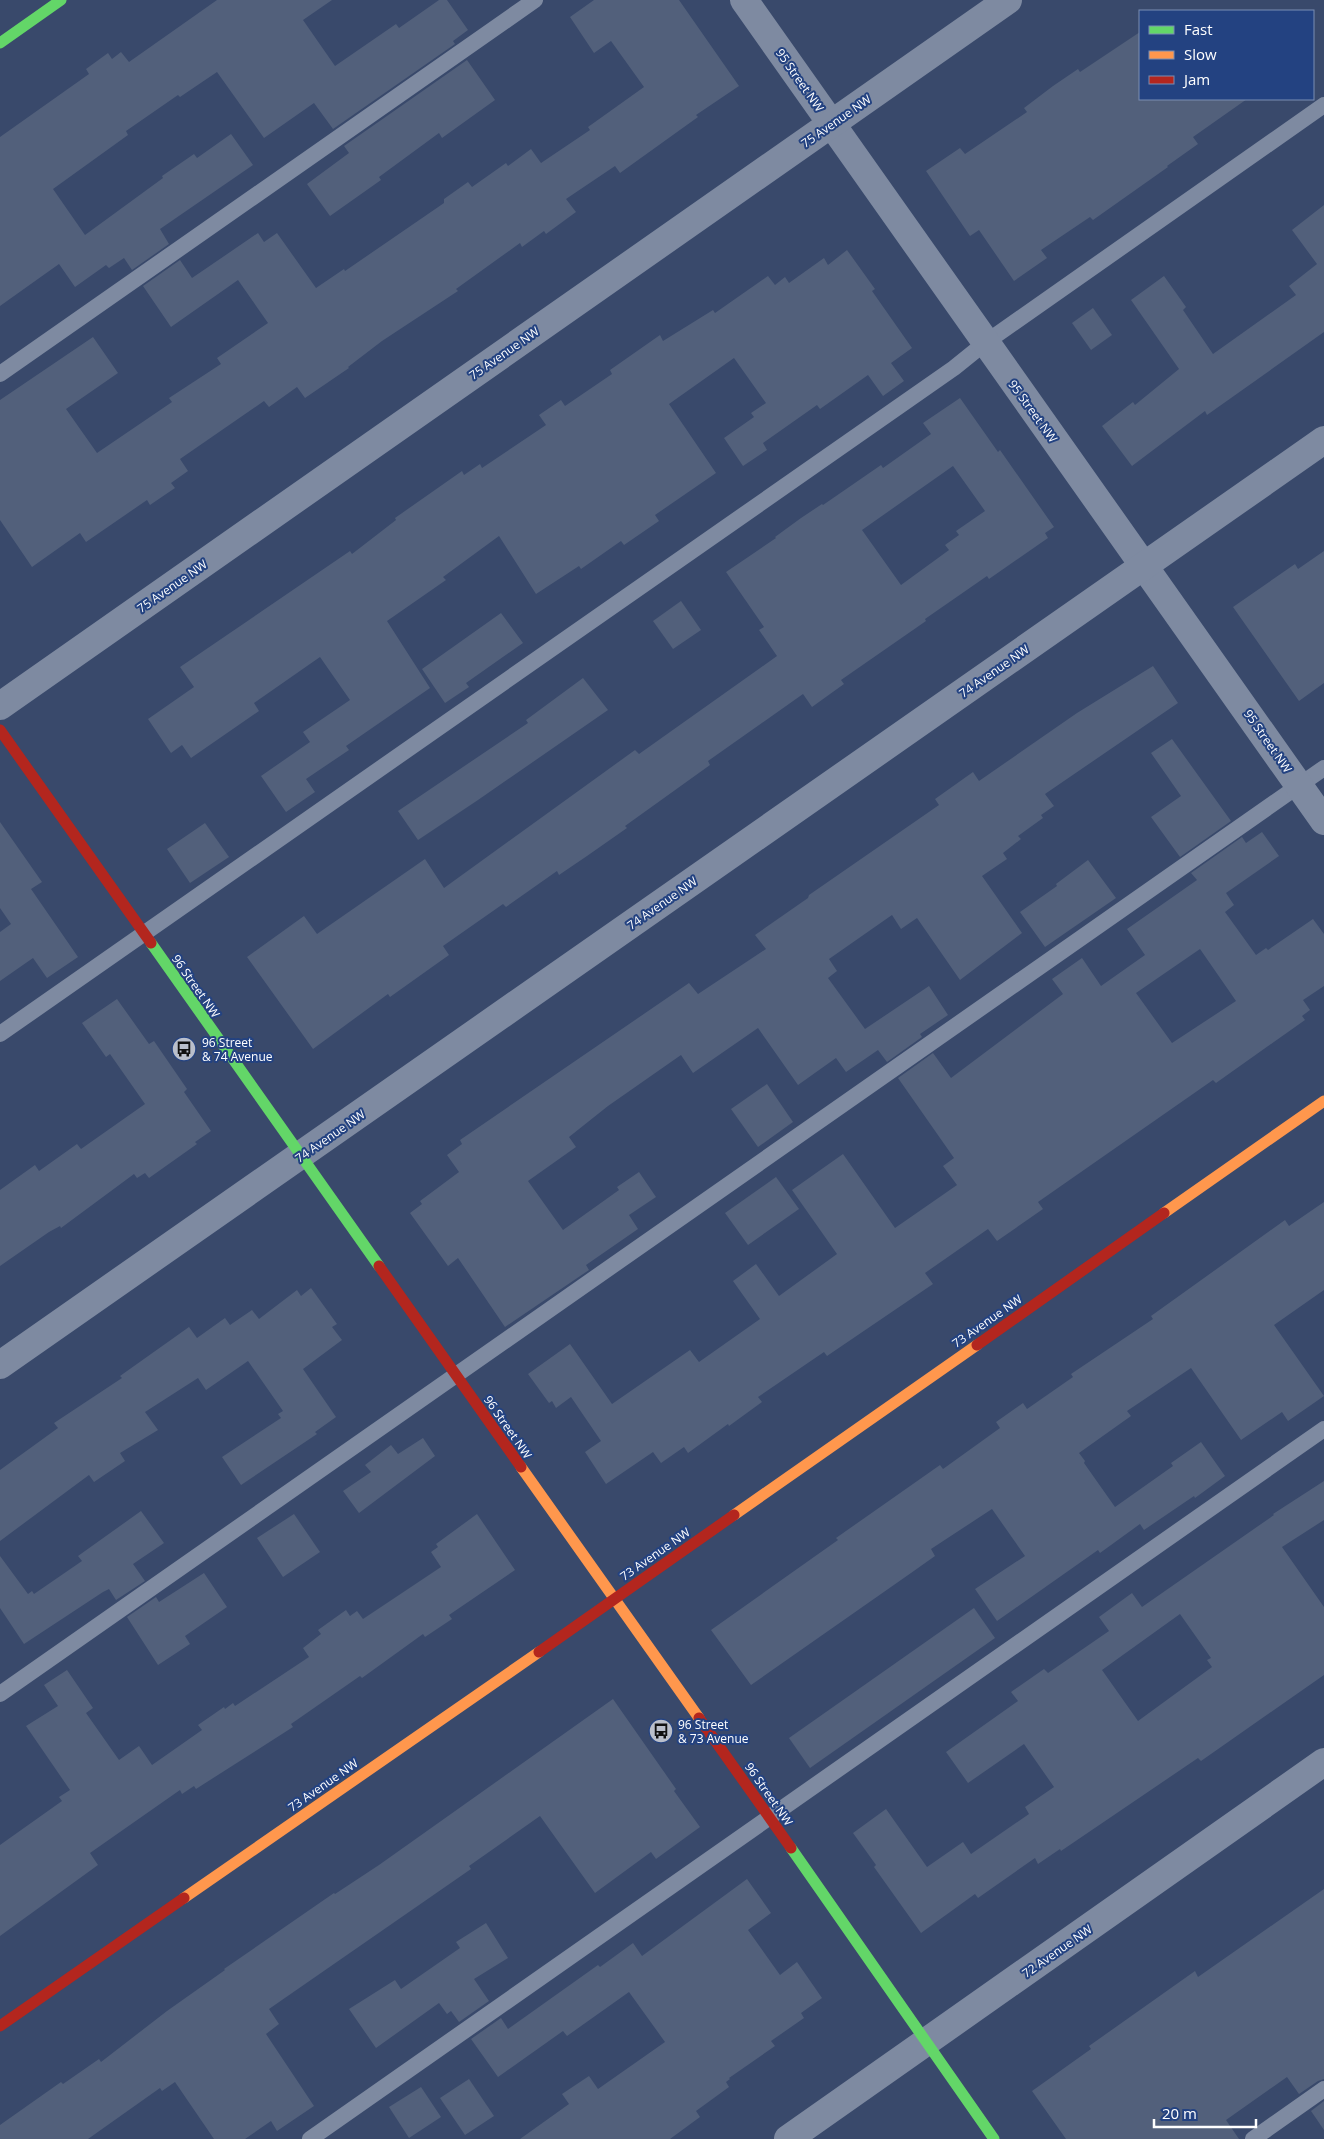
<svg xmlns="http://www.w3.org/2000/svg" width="1324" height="2139" viewBox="0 0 1324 2139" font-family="'Open Sans',sans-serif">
<rect width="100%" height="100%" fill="#39496b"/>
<g fill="#52607b" fill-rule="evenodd">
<polygon points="217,0 332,0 303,20 335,66 396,24 399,28 439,0 447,0 468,30 453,41 455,44 333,129 314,103 264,138 217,72 180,97 178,95 126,131 128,135 53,189 85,235 163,178 162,176 194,154 197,158 231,134 253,165 160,229 169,244 132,270 124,258 109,268 106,265 75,287 59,264 0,306 0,137 89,74 86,69 108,53 112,59 121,52 129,62"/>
<polygon points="594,0 679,0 739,86 696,115 698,117 620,173 615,166 566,199 576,212 546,234 544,231 522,247 520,243 456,289 458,291 382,341 348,367 349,368 305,398 297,387 269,407 264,401 180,459 188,471 171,483 175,488 150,505 147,500 86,542 80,533 32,567 0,520 0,400 93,337 118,373 66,409 97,453 172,402 169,398 221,364 217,358 268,323 238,280 171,327 143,286 180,260 192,278 258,233 264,242 277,233 316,288 344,269 345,271 444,203 444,199 468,182 472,187 506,163 508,166 531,149 541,163 590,130 588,127 644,87 611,41 594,53 570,17"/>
<polygon points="1140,32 1140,99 1247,99 1193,137 1198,144 1167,166 1168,167 1093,220 1090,217 1041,250 1047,258 1014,281 979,230 970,236 926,171 960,148 965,154 1027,112 1024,108 1053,86 1078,69 1080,72"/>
<polygon points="467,60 495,100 442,138 439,133 379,177 381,180 330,216 307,184 349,153 344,146"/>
<polygon points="1324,205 1324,332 1207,415 1205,411 1132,466 1102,426 1133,402 1135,405 1179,369 1131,300 1164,276 1186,307 1183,310 1213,354 1296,295 1289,286 1317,264 1292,230"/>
<polygon points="847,250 875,289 872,291 912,348 891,363 904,381 883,396 868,375 820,409 817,405 763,443 767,450 743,466 724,438 754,417 751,413 766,403 734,358 669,404 716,473 655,515 659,521 624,545 621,541 581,569 579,566 536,594 499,536 443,577 446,580 387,621 430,688 346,746 349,750 306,779 315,792 286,812 261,776 310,742 303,732 350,700 320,657 254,703 259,711 191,758 182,745 171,753 148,719 194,687 180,667 350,551 352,554 396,520 395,518 462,471 464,475 480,464 482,468 546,425 539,415 561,400 565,406 612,374 610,370 660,335 663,341 713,310 715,313 768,276 775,285 785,277 789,283 824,258 828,265"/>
<polygon points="1093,308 1112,335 1091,350 1072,323"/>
<path d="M960 398 998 452 1000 450 1054 527 1045 533 1048 538 989 579 987 576 925 619 926 621 841 680 844 684 812 707 803 694 708 761 710 765 625 826 627 828 587 856 559 875 557 871 506 907 503 904 443 946 449 955 390 997 388 994 313 1049 247 957 304 916 317 934 425 859 444 888 635 750 639 754 777 656 759 630 764 627 726 572 776 538 775 537 801 518 822 504 823 505 881 465 883 468 931 434 923 423ZM953 466 985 511 956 531 959 535 945 545 949 550 901 585 862 530Z"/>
<polygon points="1324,551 1324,683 1299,701 1233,607 1295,564 1298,569"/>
<polygon points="681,601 701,630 673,649 653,621"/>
<polygon points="501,613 523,643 466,683 469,687 445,703 422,669"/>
<polygon points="1153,666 1178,703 1045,794 1054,806 1041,815 1043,818 1018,836 1021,839 1003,853 1007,859 982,876 1022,933 960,980 917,918 901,929 892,915 829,959 837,971 828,978 865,1029 929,986 948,1015 920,1034 922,1037 887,1062 878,1050 846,1072 836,1058 798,1085 758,1028 693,1073 681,1055 608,1106 569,1137 576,1147 528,1181 563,1230 619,1190 617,1187 639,1172 656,1197 629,1215 638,1229 586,1265 589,1270 505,1327 458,1258 448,1266 410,1213 422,1204 420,1201 459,1172 447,1155 462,1144 460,1140 689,983 698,994 766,949 755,935 808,898 809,895 939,805 935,799 973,772 979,781 1077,713"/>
<polygon points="583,678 608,710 478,800 418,840 398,811 528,723 526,720"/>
<polygon points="1172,739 1231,821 1180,857 1151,817 1181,796 1151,753"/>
<polygon points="0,822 42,882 31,889 78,957 47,978 33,958 0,981 0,932 11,924 0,908"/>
<polygon points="205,823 229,857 190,883 167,849"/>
<path d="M1262 832 1279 856 1226 893 1234 905 1225 912 1256 955 1266 948 1268 950 1313 919 1324 934V986L1303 1000 1310 1010 1302 1016 1305 1020 1216 1083 1213 1080 1038 1202 1043 1209 997 1241 988 1229 925 1273 933 1284 827 1356 824 1352 758 1397 762 1402 729 1426 728 1424 688 1453 684 1447 661 1463 653 1452 606 1484 585 1452 601 1441 571 1397 556 1408 552 1401 549 1403 528 1374 570 1344 612 1404 690 1350 699 1362 760 1319 733 1281 756 1264 779 1296 837 1254 792 1190 843 1154 895 1228 957 1185 943 1166 954 1158 898 1078 933 1053 951 1078 1063 994 1052 979 1082 958 1101 986 1145 955 1127 929 1197 880 1191 873 1242 837 1246 843ZM1200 949 1236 1001 1172 1043 1136 993Z"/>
<polygon points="1088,860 1116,898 1045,947 1020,912 1057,886 1056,884"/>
<polygon points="117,999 149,1044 154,1041 187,1089 184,1092 211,1131 195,1142 197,1144 149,1178 145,1173 137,1178 134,1174 61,1228 60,1226 49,1232 0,1266 0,1190 35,1165 39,1171 77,1144 81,1149 145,1104 110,1054 106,1057 82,1023"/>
<polygon points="767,1084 793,1122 758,1147 731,1109"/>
<polygon points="776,1177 799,1209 748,1245 725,1213"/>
<polygon points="1324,1202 1324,1290 1274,1325 1324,1396 1288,1421 1282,1412 1241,1440 1191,1368 1127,1411 1131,1416 1079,1453 1085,1461 1084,1463 1115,1507 1173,1466 1171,1463 1201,1442 1225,1476 1195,1498 1194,1496 1144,1530 1140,1524 1100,1553 1098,1550 997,1621 975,1589 1025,1556 992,1509 931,1549 935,1556 911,1573 751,1685 711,1630 838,1540 836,1538 940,1465 943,1469 1000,1428 996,1422 1023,1403 1027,1409 1073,1377 1071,1374 1153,1319 1151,1316 1285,1220 1289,1226"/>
<polygon points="311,1288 337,1324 332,1327 342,1340 303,1369 336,1417 315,1432 317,1434 241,1485 222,1457 281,1418 278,1414 283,1411 248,1361 206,1390 198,1378 145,1412 158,1430 120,1453 125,1461 94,1482 89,1475 0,1541 0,1470 58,1428 54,1423 122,1378 120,1376 189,1327 197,1338 225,1318 230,1325 252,1310 259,1319 297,1290 301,1296"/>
<polygon points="423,1438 435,1456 359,1513 343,1491 371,1472 365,1465 391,1445 398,1454"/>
<path d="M1324 1481V1520L1282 1547 1324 1607V1675L1201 1761 1198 1758 1061 1851 1060 1849 1038 1864 1035 1858 978 1898 975 1894 921 1933 874 1867 876 1865 853 1833 886 1809 927 1867 963 1842 971 1854 1029 1814 1025 1807 1054 1787 1024 1744 968 1783 946 1752 1018 1701 1011 1692 1044 1669 1048 1673 1109 1631 1099 1617 1132 1593 1142 1607 1274 1515 1273 1514ZM1180 1614 1211 1658 1207 1660 1212 1667 1138 1721 1102 1670Z"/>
<polygon points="141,1511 164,1543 133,1564 145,1581 116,1600 109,1589 103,1592 24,1644 0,1608 0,1556 28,1594 32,1591 34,1594 82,1561 78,1556"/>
<polygon points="294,1514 320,1552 283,1577 257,1538"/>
<polygon points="477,1514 515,1570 449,1615 452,1619 425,1637 423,1634 362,1678 360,1676 291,1724 293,1727 196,1789 194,1786 182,1794 180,1790 90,1853 98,1865 0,1936 0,1845 62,1801 59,1797 70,1790 26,1726 58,1706 44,1685 67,1670 93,1708 86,1713 119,1760 139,1746 152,1765 202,1730 198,1725 224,1707 225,1709 233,1703 235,1706 309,1657 303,1648 321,1634 318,1630 346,1610 350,1616 357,1611 363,1619 441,1567 431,1552 438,1547 436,1544"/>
<polygon points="204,1573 227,1607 185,1636 190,1644 158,1665 127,1617 156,1597 159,1602"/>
<polygon points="974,1608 995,1638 810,1768 789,1738"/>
<polygon points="613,1699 676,1789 674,1791 700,1827 656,1859 651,1852 595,1893 540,1816 469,1866 471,1869 269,2009 279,2024 266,2034 314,2106 277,2131 271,2121 245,2139 214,2139 175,2082 162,2091 160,2088 88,2139 0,2139 0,2125 61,2082 63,2084 99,2059 101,2062 167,2011 225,1970 224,1969 334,1893 335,1894 379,1865"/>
<polygon points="747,1879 771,1913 748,1930 780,1975 797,1962 822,1998 801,2013 804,2018 771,2041 775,2046 729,2078 730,2079 726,2082 729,2087 696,2111 700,2117 670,2139 520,2139 569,2104 562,2094 589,2076 598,2089 665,2042 629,1992 567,2036 563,2031 498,2077 471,2039 501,2018 508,2029 598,1965 600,1967 633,1943 642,1956"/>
<polygon points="1324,1889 1324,2079 1318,2081 1299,2094 1287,2077 1226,2120 1239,2139 1066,2139 1032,2091 1091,2049 1089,2046 1195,1971 1198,1977"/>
<polygon points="486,1923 508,1958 474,1979 489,2001 459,2022 451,2011 447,2014 439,2003 376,2048 349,2009 395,1980 401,1989 460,1948 456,1942"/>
<polygon points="469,2079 494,2116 465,2135 440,2098"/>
<polygon points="421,2087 441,2117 409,2138 389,2107"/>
<polygon points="1324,2101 1324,2130 1311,2111"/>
</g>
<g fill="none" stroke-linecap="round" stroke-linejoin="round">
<g stroke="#7e8aa1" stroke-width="16">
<polyline points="0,374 535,0"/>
<polyline points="0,1034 954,368 985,343 1324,105"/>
<polyline points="0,1694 1324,768"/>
<polyline points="310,2139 1324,1429"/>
<polyline points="1253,2139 1324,2089"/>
</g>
<g stroke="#7e8aa1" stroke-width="28">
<polyline points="744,0 1324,821"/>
<polyline points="0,706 1008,0"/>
<polyline points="0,1365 1324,440"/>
<polyline points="788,2139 1324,1762"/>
</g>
<g stroke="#63d668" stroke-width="11">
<polyline points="0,43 61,0"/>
<polyline points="151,943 379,1266"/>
<polyline points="791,1848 994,2139"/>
</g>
<g stroke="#ff974d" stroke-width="11">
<polyline points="1164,1213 1324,1101"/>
<polyline points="521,1467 699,1718"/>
<polyline points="734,1515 977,1345"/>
<polyline points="184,1898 539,1652"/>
</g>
<g stroke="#b3261e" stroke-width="11">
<polyline points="0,730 151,943"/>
<polyline points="379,1266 521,1467"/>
<polyline points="977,1345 1164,1213"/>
<polyline points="539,1652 734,1515"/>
<polyline points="699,1718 791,1848"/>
<polyline points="0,2026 184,1898"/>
</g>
</g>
<defs>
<g id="bus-disc" transform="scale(1.25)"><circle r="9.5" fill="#babfcb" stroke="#234281"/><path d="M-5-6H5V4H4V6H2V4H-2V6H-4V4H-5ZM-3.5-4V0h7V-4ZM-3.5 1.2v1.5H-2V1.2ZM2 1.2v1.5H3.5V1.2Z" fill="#111"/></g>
</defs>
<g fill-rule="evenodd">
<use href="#bus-disc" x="184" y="1049"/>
<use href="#bus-disc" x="661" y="1731"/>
</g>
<g text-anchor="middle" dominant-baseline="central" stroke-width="4" stroke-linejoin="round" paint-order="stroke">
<g font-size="12" fill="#fff" stroke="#234281">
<text transform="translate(800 80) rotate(55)">95 Street NW</text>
<text transform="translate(836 121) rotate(-35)">75 Avenue NW</text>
<text transform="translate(504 353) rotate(-35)">75 Avenue NW</text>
<text transform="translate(1033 411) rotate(54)">95 Street NW</text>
<text transform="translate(172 586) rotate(-35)">75 Avenue NW</text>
<text transform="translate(994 671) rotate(-35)">74 Avenue NW</text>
<text transform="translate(1268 741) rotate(55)">95 Street NW</text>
<text transform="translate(662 903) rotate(-35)">74 Avenue NW</text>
<text transform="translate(196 986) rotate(55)">96 Street NW</text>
<text transform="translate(330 1136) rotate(-35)">74 Avenue NW</text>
<text transform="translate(987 1321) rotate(-35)">73 Avenue NW</text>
<text transform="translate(508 1427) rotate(55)">96 Street NW</text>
<text transform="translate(655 1554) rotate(-35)">73 Avenue NW</text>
<text transform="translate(323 1785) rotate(-35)">73 Avenue NW</text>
<text transform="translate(769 1794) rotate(55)">96 Street NW</text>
<text transform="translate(1057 1951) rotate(-35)">72 Avenue NW</text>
</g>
<g font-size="12" fill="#fff" stroke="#234281" text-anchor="start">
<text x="202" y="1042">96 Street<tspan x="202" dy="14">&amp; 74 Avenue</tspan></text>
<text x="678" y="1724">96 Street<tspan x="678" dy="14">&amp; 73 Avenue</tspan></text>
</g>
</g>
<rect x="1139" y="10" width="175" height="90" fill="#234281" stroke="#7b8eb3"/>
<rect x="1149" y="26" width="25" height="8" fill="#63d668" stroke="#7b8eb3"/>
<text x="1184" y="35" font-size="15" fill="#ffffff">Fast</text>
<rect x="1149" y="51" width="25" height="8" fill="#ff974d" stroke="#7b8eb3"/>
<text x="1184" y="60" font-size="15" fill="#ffffff">Slow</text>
<rect x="1149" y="76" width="25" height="8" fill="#b3261e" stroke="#7b8eb3"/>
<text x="1184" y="85" font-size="15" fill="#ffffff">Jam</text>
<path d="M1154 2119v8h102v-8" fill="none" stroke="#ffffff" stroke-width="2.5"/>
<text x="1162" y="2119" font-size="15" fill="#ffffff" stroke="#234281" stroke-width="4" paint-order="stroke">20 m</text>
</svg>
